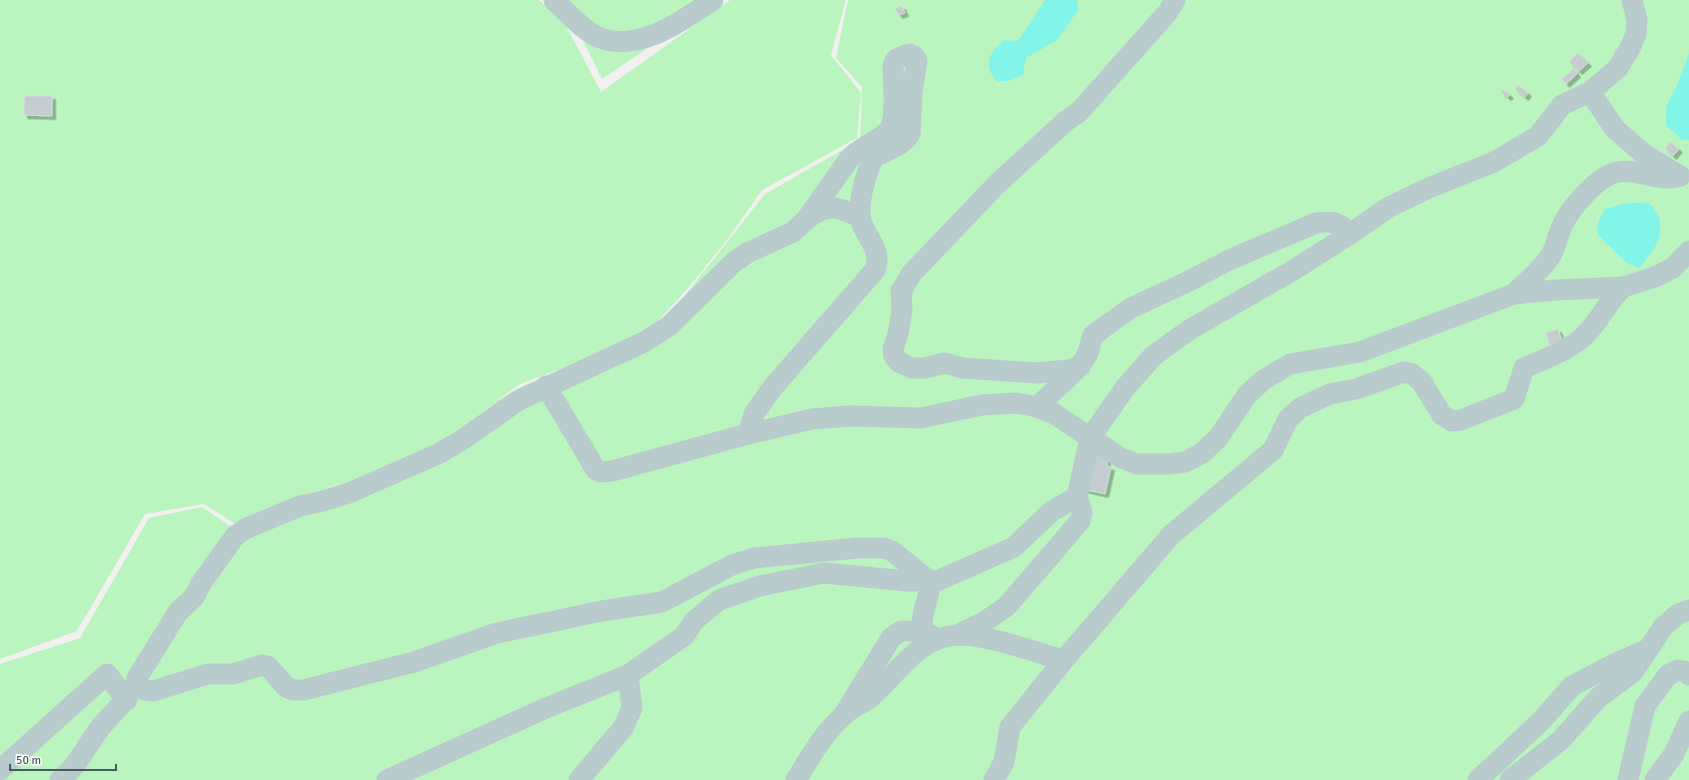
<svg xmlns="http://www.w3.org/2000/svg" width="1689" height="780" viewBox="0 0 1689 780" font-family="Signika,sans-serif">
<defs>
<filter id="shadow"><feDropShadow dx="3.5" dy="3.5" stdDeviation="0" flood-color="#0004"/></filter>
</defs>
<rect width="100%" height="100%" fill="#f2f0f1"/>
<g fill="#baf4be">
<polygon points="0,0 539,0 562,18 601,92 730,0 846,0 831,55 861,93 857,138 762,190 727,240 689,287 640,341 522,383 494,402 525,385 645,346 765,194 860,140 862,87 836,58 848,0 1689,0 1689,780 0,780 0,664 80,638 149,518 202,507 242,534 343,481 242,528 204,504 145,514 77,631 0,659"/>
<polygon points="551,0 719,0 602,79 570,15"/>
</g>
<g fill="#83f5e8">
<path d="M1045 0H1077L1079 9 1057 40 1026 58 1023 75 1009 81H997C982 66 989 51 1005 40L1018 41Z"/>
<polygon points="1689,53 1689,140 1682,140 1666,125 1666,107 1677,86"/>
<path d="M1645 202C1661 208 1664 230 1656 245 1652 252 1645 260 1640 268L1628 264 1597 234 1599 220 1605 209 1622 204Z"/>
</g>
<g fill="#c6cdd0" stroke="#d3d9dc" filter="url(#shadow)">
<polygon points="902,6 905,13 899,15 895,9"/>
<polygon points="1578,53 1588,63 1579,71 1569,62"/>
<polygon points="1574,69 1577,74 1566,84 1562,79"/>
<polygon points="1518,85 1528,93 1525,97 1515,89"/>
<polygon points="1503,89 1510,95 1508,97 1501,92"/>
<polygon points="25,96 52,96 52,116 24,115"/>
<polygon points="1670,142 1679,149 1673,156 1665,149"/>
<polygon points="1558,329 1562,341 1550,345 1546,333"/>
<polygon points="1100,454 1107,458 1107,466 1111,467 1105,494 1083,489 1097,455"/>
</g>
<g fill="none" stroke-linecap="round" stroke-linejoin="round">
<g stroke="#bacbce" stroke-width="21">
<path d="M554 0C567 12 580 28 596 36 635 55 681 22 713 0"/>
<polyline points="1590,92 1615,129 1644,154 1680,176"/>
<path d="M808 218C830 203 837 207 860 217"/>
<path d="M1514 294C1526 282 1542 270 1551 255 1556 246 1558 235 1562 226 1570 208 1597 177 1617 172 1639 168 1660 183 1680 176"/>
<polyline points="1080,366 1069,370 1036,373 962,368 945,363 925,368 912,368 899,362 894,356 893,349 898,334 902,311 901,291 912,273 997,184 1066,121 1079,112 1168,12 1175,0"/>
<polyline points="546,386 596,470 602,472 612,471 748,434 812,419 851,416 921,418 982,405 1016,403 1033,406 1053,413 1121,458 1137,464 1168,464 1185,462 1201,454 1218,438 1247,395 1263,380 1290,364 1360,352 1514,294 1556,290 1623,287 1655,277 1673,268 1689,251"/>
<path d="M1037 407 1080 366 1088 353 1093 335 1131 308 1189 281 1229 260 1316 223C1333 221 1338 221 1350 234"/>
<path d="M748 434 754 414 773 387 875 270C884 248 861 234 860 215 859 196 866 175 873 158 885 151 906 145 910 133L912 92 917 61 914 56 909 54 896 59 893 66C893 81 898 122 887 132 875 143 860 147 849 159L806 220 793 232 747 253 734 262 669 326 644 342 519 400 462 440 438 454 349 493 319 502 300 506 247 528 235 536 202 582 194 597 178 612 137 678 136 683 144 690 153 691 208 674H233L262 665 268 666 286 687 293 690H303L414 662 497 633 602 611 662 602 732 565 754 558 857 548H884L892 551 928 580C933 598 918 613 923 631L938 639"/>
<polyline points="957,635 984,622 1007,606 1080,521 1082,513 1077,497"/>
<polyline points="845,713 891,638 901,631 923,631"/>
<polyline points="0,770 107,674 127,700"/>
<path d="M60 780C77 767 87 745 100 728 111 714 125 704 133 687"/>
<polyline points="387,780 546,708 628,675 684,636 694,621 719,600 760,586 824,573 907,581 937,581 1014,547 1052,511 1077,497 1090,438 1125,388 1153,356 1189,330 1292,271 1350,234 1389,207 1431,187 1494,162 1538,136 1562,105 1590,92 1618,68 1630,48 1636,34 1637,20 1632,0"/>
<polyline points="579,780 623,728 632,708 628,675"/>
<path d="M796 780C810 757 824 732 845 714 852 707 864 703 872 696 899 672 918 637 957 635 986 634 1034 652 1064 660"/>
<path d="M994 780 1004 762 1010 727 1064 660 1171 535 1273 450 1288 419 1300 408 1330 394 1356 389 1404 372 1412 374 1421 381 1442 415 1452 421 1461 420 1514 399 1524 368C1544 359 1565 352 1582 338 1599 323 1607 302 1623 287"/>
<polyline points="1478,780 1540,722 1572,686 1612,665 1649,649"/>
<polyline points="1510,780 1561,740 1598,698 1633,672 1663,627 1678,614 1689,610"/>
<polyline points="1628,780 1645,706 1668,675 1678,670 1684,671 1689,675"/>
<polyline points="1655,780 1674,754 1689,721"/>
</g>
</g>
<path d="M10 764v6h106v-6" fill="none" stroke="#465c5f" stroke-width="2"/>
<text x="16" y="764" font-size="12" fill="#465c5f" stroke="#ffffff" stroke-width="3" paint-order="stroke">50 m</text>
</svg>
